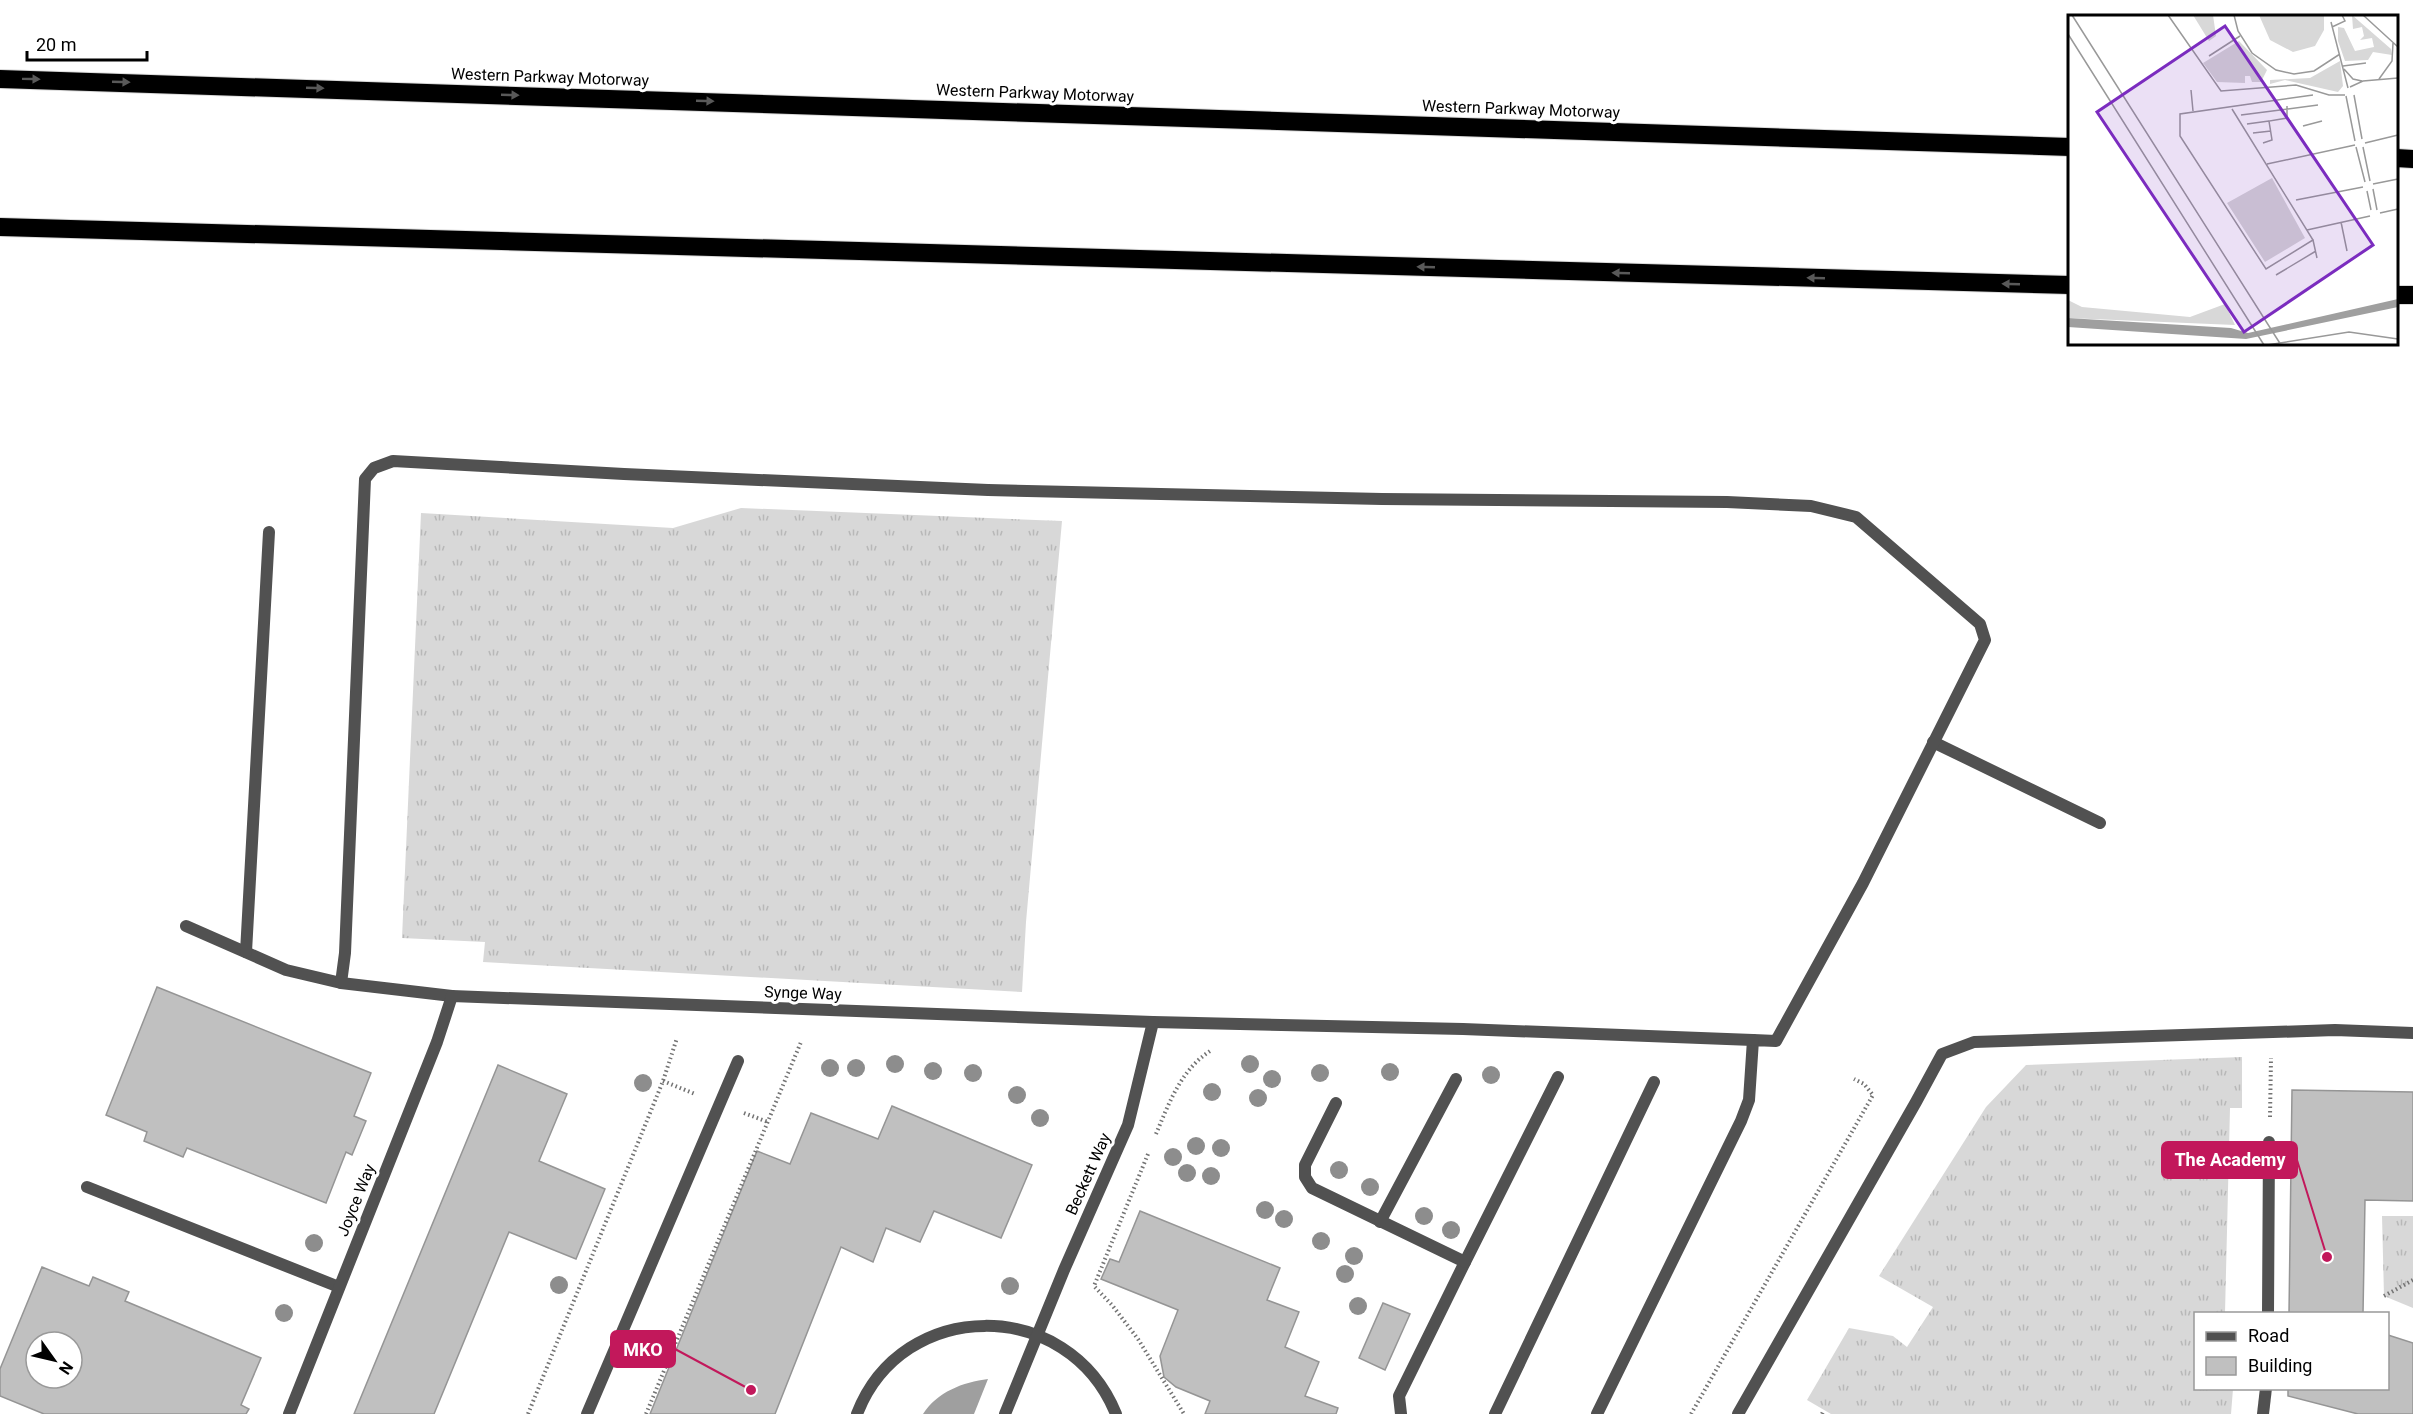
<svg xmlns="http://www.w3.org/2000/svg" width="2413" height="1414" viewBox="0 0 2413 1414" font-family="Roboto,sans-serif">
<defs>
<pattern id="grass-tufts" width="24" height="20" patternUnits="userSpaceOnUse" patternTransform="scale(1.5)"><rect width="24" height="20" fill="#d8d8d8"/><path d="M3 7l-1-3M5 7V3M7 7l1-3M15 17l-1-3M17 17v-4M19 17l1-3" fill="none" stroke="#b8b8b8"/></pattern>
</defs>
<rect width="100%" height="100%" fill="#fff"/>
<g fill="url(#grass-tufts)">
<polygon points="741,508 1062,521 1026,922 1022,992 483,962 485,942 402,938 421,513 673,528"/>
<polygon points="2242,1057 2242,1108 2230,1108 2225,1313 2196,1314 2196,1388 2233,1389 2231,1414 1831,1414 1807,1400 1849,1328 1893,1336 1907,1347 1933,1307 1879,1276 1986,1107 2026,1065"/>
<polygon points="2382,1216 2413,1216 2413,1308 2384,1296"/>
</g>
<path fill="#9f9f9f" d="M988 1379 974 1414H923C937 1392 963 1382 988 1379Z"/>
<g fill="#c0c0c0" stroke="#959595" stroke-width="1.5" fill-rule="evenodd">
<polygon points="157,987 371,1073 354,1116 366,1121 352,1155 346,1152 326,1203 187,1148 183,1157 144,1141 147,1132 106,1115"/>
<polygon points="498,1065 567,1094 539,1161 605,1189 576,1259 509,1232 434,1414 354,1414"/>
<polygon points="2292,1090 2413,1092 2413,1201 2365,1200 2363,1314 2289,1314"/>
<polygon points="892,1106 1032,1165 1001,1238 934,1211 920,1242 886,1228 873,1262 841,1247 775,1414 650,1414 757,1151 790,1164 811,1113 878,1139"/>
<polygon points="1140,1211 1280,1268 1267,1300 1299,1312 1285,1347 1319,1362 1305,1396 1338,1408 1336,1414 1205,1414 1210,1401 1176,1387 1164,1377 1160,1356 1178,1310 1101,1279 1110,1259 1119,1262"/>
<path d="M42 1267 89 1286 93 1277 129 1292 125 1301 261 1358 241 1405 249 1409 246 1414H44L0 1396V1369ZM36 1342H72V1378H36Z"/>
<polygon points="1383,1303 1410,1314 1385,1370 1359,1358"/>
<polygon points="2388,1335 2413,1343 2413,1414 2358,1414 2288,1396 2288,1388 2388,1388"/>
</g>
<g fill="none" stroke-linecap="round" stroke-linejoin="round">
<g stroke="#dbdbdb" stroke-width="20">
<g id="motorway">
<polyline points="0,79 2070,147"/>
<polyline points="2396,158 2413,159"/>
<polyline points="0,227 2070,285"/>
<polyline points="2396,295 2413,295"/>
</g>
</g>
<g stroke="#737373" stroke-width="4" stroke-dasharray="1.5 3" stroke-linecap="butt">
<polyline points="663,1081 695,1094"/>
<polyline points="744,1113 768,1122"/>
<polyline points="2270,1117 2271,1058"/>
<path d="M1156 1134C1169 1103 1181 1070 1210 1051"/>
<polyline points="1148,1154 1094,1286 1112,1305 1138,1339 1184,1414"/>
<polyline points="2384,1296 2413,1280"/>
<polyline points="528,1414 663,1081 677,1038"/>
<polyline points="646,1414 801,1042"/>
<polyline points="1691,1414 1873,1095 1864,1084 1854,1079"/>
<polyline points="1822,1414 1823,1412"/>
</g>
<g stroke="#515151" stroke-width="12">
<polyline points="1933,742 2100,823"/>
<polyline points="186,926 286,970 341,983"/>
<polyline points="246,952 269,532"/>
<polyline points="452,996 341,983 345,953 365,479 374,468 393,461 624,474 988,490 1382,499 1727,502 1811,506 1856,517 1980,624 1985,640 1863,883 1776,1041 1753,1040 1749,1100 1741,1121 1597,1414"/>
<polyline points="1336,1103 1305,1165 1305,1177 1312,1188 1465,1262 1399,1396 1401,1414"/>
<polyline points="87,1187 339,1287"/>
<polyline points="1380,1222 1456,1079"/>
<polyline points="1465,1262 1558,1077"/>
<polyline points="2268,1314 2269,1142"/>
<polyline points="587,1414 738,1061"/>
<path d="M857 1414C902 1297 1068 1296 1116 1414"/>
<polyline points="1495,1414 1654,1082"/>
<polyline points="2263,1414 2266,1388"/>
</g>
<g stroke="#515151" stroke-width="12">
<polyline points="289,1414 437,1042 452,996 1153,1022 1463,1029 1753,1040"/>
<polyline points="1005,1414 1064,1270 1128,1125 1153,1022"/>
<polyline points="1738,1414 1916,1102 1942,1054 1974,1042 2335,1030 2413,1033"/>
</g>
<use href="#motorway" stroke="#000" stroke-width="18"/>
</g>
<g fill="#8d8d8d">
<circle cx="895" cy="1064" r="9"/>
<circle cx="1250" cy="1064" r="9"/>
<circle cx="830" cy="1068" r="9"/>
<circle cx="856" cy="1068" r="9"/>
<circle cx="933" cy="1071" r="9"/>
<circle cx="1390" cy="1072" r="9"/>
<circle cx="973" cy="1073" r="9"/>
<circle cx="1320" cy="1073" r="9"/>
<circle cx="1491" cy="1075" r="9"/>
<circle cx="1272" cy="1079" r="9"/>
<circle cx="643" cy="1083" r="9"/>
<circle cx="1212" cy="1092" r="9"/>
<circle cx="1017" cy="1095" r="9"/>
<circle cx="1258" cy="1098" r="9"/>
<circle cx="1040" cy="1118" r="9"/>
<circle cx="1196" cy="1146" r="9"/>
<circle cx="1221" cy="1148" r="9"/>
<circle cx="1173" cy="1157" r="9"/>
<circle cx="1339" cy="1170" r="9"/>
<circle cx="1187" cy="1173" r="9"/>
<circle cx="1211" cy="1176" r="9"/>
<circle cx="1370" cy="1187" r="9"/>
<circle cx="1265" cy="1210" r="9"/>
<circle cx="1424" cy="1216" r="9"/>
<circle cx="1284" cy="1219" r="9"/>
<circle cx="1451" cy="1230" r="9"/>
<circle cx="1321" cy="1241" r="9"/>
<circle cx="314" cy="1243" r="9"/>
<circle cx="1354" cy="1256" r="9"/>
<circle cx="1345" cy="1274" r="9"/>
<circle cx="559" cy="1285" r="9"/>
<circle cx="1010" cy="1286" r="9"/>
<circle cx="1358" cy="1306" r="9"/>
<circle cx="284" cy="1313" r="9"/>
</g>
<defs><path id="oneway-solid" d="M-6-.8H1V-3.2L6.5 0L1 3.2V.8H-6Z" transform="scale(1.5)"/></defs>
<g fill="#595959">
<use href="#oneway-solid" transform="translate(31 79) rotate(1)"/>
<use href="#oneway-solid" transform="translate(121 82) rotate(2)"/>
<use href="#oneway-solid" transform="translate(315 88) rotate(2)"/>
<use href="#oneway-solid" transform="translate(510 95) rotate(2)"/>
<use href="#oneway-solid" transform="translate(705 101) rotate(2)"/>
<use href="#oneway-solid" transform="translate(1426 267) rotate(-178)"/>
<use href="#oneway-solid" transform="translate(1621 273) rotate(-178)"/>
<use href="#oneway-solid" transform="translate(1816 278) rotate(-178)"/>
<use href="#oneway-solid" transform="translate(2011 284) rotate(-178)"/>
</g>
<g text-anchor="middle" dominant-baseline="central" stroke-width="6" stroke-linejoin="round" paint-order="stroke">
<g font-size="16" fill="#000" stroke="#fff">
<text transform="translate(550 77) rotate(2)">Western Parkway Motorway</text>
<text transform="translate(1035 93) rotate(2)">Western Parkway Motorway</text>
<text transform="translate(1521 109) rotate(2)">Western Parkway Motorway</text>
<text transform="translate(803 993) rotate(2)">Synge Way</text>
<text transform="translate(1088 1174) rotate(-66)">Beckett Way</text>
<text transform="translate(356 1200) rotate(-68)">Joyce Way</text>
</g>
</g>
<g transform="translate(2068 15)">
<rect width="330" height="330" fill="#fff"/>
<path d="M125 0H145L148 21 141 26ZM191 0H256V15L247 31 225 37 202 25ZM284 0 323 34 324 40 305 37 300 45 277 46 270 26V12L276 13 287 36 306 32 304 23 292 25 296 21 294 12 285 14ZM171 26 199 55 193 67H184L182 61H177V68L149 67 135 48ZM272 46 275 71 270 77 217 65 202 69V65L242 63ZM204 163 237 223 197 247 159 188ZM0 285 14 292 122 302 157 289 167 310 0 303Z" fill="#d8d8d8"/>
<path d="M330 284V292L178 324 0 312V303L163 313 180 318Z" fill="#9f9f9f"/>
<path fill="none" stroke="#999" stroke-width="1.5" d="M4 0 213 330M100 0 153 76 228 70 261 80H277M166 0 170 16 184 38 208 55 226 59 246 56 272 39M295 0 330 32M263 7 280 73M264 12 277 6 274 0M0 19 196 330M141 41 172 21M275 51 298 48M276 54 285 64 294 66M311 64 324 46 325 28M282 72 295 66 330 63M123 75 125 96M286 80 294 124M278 81 287 126M164 94 245 225 198 254 112 121V99L245 80M173 100 250 90M179 109 201 106M235 111 254 106M185 118 203 116M195 128 204 125 201 106 219 103V91M297 128 330 120M288 132 297 167M295 132 302 166M199 149 287 130M305 169 330 164M305 174 309 195M299 176 303 195M228 185 295 172M312 198 330 194M273 207 279 236M239 215 302 201M245 225 249 243M208 260 248 236M199 330 281 317 330 324"/>
<path fill="#7b2cbf" fill-opacity="0.15" stroke="#7b2cbf" stroke-width="3" d="M157 11 305 230 176 317 29 97Z"/>
<rect width="330" height="330" fill="none" stroke="#000" stroke-width="3"/>
</g>
<path fill="none" stroke="#c2185b" stroke-width="2" d="M2327 1257L2297 1160M751 1390L675 1349"/>
<g fill="#c2185b" stroke="#fff" stroke-width="2">
<circle cx="2327" cy="1257" r="6"/>
<circle cx="751" cy="1390" r="6"/>
</g>
<g fill="#c2185b" stroke="#c2185b" stroke-width="2">
<rect x="2162" y="1142" width="135" height="36" rx="6"/>
<rect x="611" y="1331" width="64" height="36" rx="6"/>
</g>
<g font-size="18" text-anchor="middle" font-weight="bold" fill="#fff">
<text x="2230" y="1166">The Academy</text>
<text x="643" y="1356">MKO</text>
</g>
<rect x="2194" y="1312" width="195" height="78" fill="#ffffff" stroke="#999999" stroke-width="1.5"/>
<rect x="2206" y="1332" width="30" height="9" fill="#515151" stroke="#999999" stroke-width="1.5"/>
<text x="2248" y="1342" font-size="18" fill="#000000">Road</text>
<rect x="2206" y="1357" width="30" height="18" fill="#c0c0c0" stroke="#999999" stroke-width="1.5"/>
<text x="2248" y="1372" font-size="18" fill="#000000">Building</text>
<g transform="translate(54 1360) rotate(124)"><circle r="28" fill="#ffffff" stroke="#999999" stroke-width="1.5"/>
<path d="M0-4.5L10 22L0 15L-10 22Z" fill="#000000"/>
<text y="-9" font-size="16" font-weight="bold" text-anchor="middle" fill="#000000">N</text>
</g>
<path d="M27 51v9h120v-9" fill="none" stroke="#000000" stroke-width="3"/>
<text x="36" y="51" font-size="18" fill="#000000" stroke="#ffffff" stroke-width="4.5" paint-order="stroke">20 m</text>
</svg>
